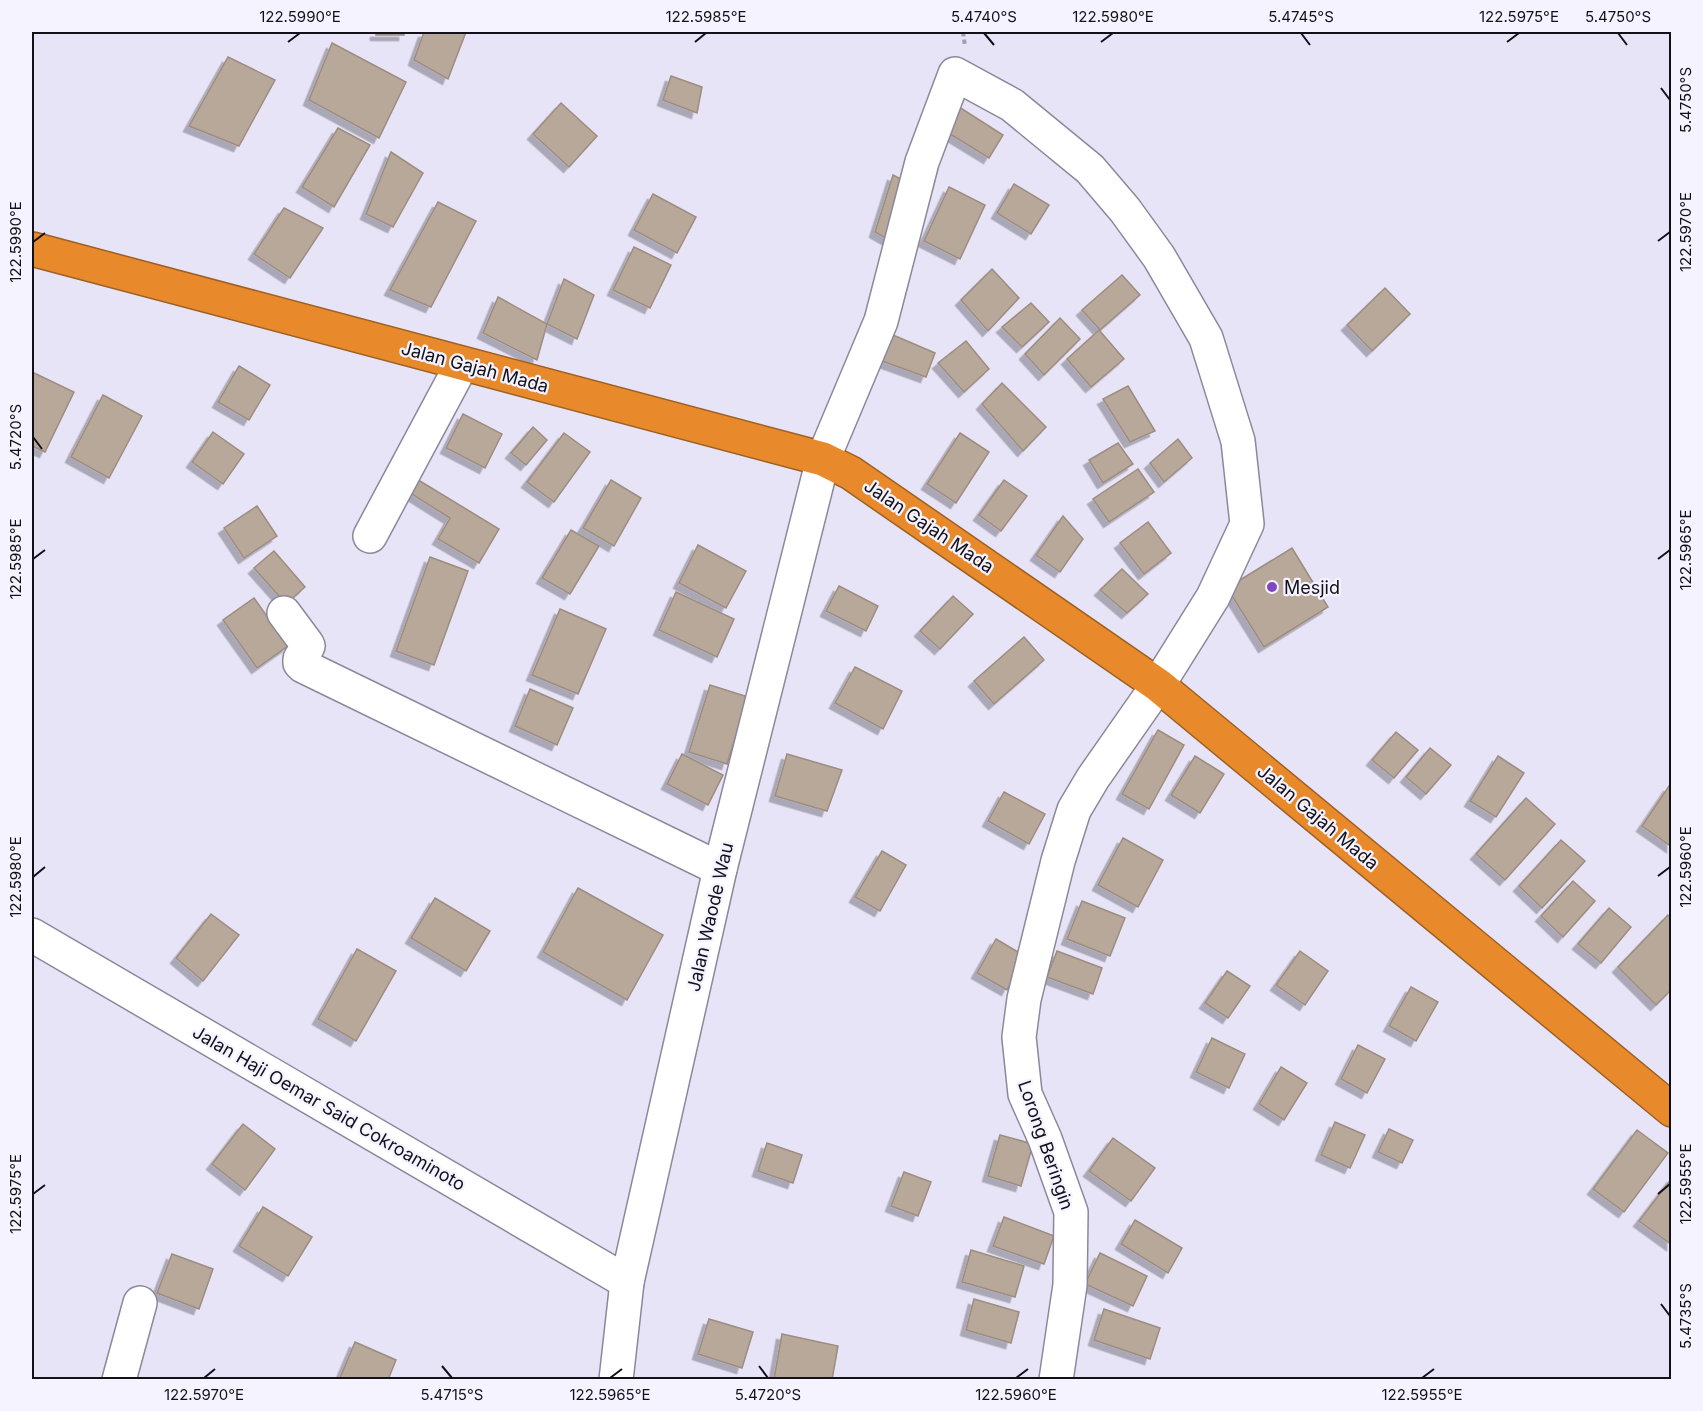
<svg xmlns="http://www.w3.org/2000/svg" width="1703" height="1411" viewBox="0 0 1703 1411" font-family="Inter,sans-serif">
<defs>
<filter id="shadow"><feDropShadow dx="-5.5" dy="5.5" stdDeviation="0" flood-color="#0004"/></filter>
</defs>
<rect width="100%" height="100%" fill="#e8e4f8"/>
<g fill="#b8a89a" stroke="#9c8d80" stroke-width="1.5" filter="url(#shadow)">
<rect x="376" y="32" width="28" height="3"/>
<polygon points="424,32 466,32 448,79 414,60"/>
<polygon points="332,43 406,82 379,138 309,100"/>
<polygon points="228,57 275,80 239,146 189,126"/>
<polygon points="671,76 702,87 697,113 663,100"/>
<polygon points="561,103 597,136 569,167 533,134"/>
<polygon points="959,107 1003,135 989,158 945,131"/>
<polygon points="338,128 370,145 334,207 302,187"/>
<polygon points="391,152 423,173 393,227 366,214"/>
<polygon points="893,175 925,192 905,249 875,232"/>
<polygon points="1014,184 1049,205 1031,234 997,213"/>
<polygon points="949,187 985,205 960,259 924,241"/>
<polygon points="653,194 696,217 677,253 634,230"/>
<polygon points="438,202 476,221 431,307 390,290"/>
<polygon points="284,208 323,228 290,278 254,254"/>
<polygon points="634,247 671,265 650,308 613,290"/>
<polygon points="992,269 1019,298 988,331 961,300"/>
<polygon points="1122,275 1140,295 1100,330 1082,310"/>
<polygon points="564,279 594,295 577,339 547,324"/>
<polygon points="1385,288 1410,314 1372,351 1347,325"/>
<polygon points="498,297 547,324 537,360 483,333"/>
<polygon points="1031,303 1049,322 1022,347 1002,327"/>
<polygon points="1060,318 1080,339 1044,375 1025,354"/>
<polygon points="1099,330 1124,359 1091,387 1067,359"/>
<polygon points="893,335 935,353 926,377 882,361"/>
<polygon points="966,341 989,369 964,392 938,363"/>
<polygon points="239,366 270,385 249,420 218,402"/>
<polygon points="32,372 74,392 45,452 32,446"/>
<polygon points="1002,383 1046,427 1023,451 982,404"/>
<polygon points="1128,386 1155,431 1130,442 1103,399"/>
<polygon points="103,395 142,416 109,478 71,457"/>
<polygon points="463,414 502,434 485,468 446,448"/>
<polygon points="533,427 547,440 526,465 511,453"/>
<polygon points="213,432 244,454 223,484 192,462"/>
<polygon points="564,433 590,452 554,502 527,482"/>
<polygon points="960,433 989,452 956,503 927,484"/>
<polygon points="1178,439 1192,458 1164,482 1150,463"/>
<polygon points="1118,443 1133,464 1103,483 1089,460"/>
<polygon points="1138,469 1154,492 1109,522 1093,499"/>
<polygon points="415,478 499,529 479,563 438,539 450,518 410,493"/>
<polygon points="611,480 641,498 614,546 583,528"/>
<polygon points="1004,480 1027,496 1001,531 979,515"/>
<polygon points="257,506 277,536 244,558 224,528"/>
<polygon points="1063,516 1083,539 1060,572 1036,555"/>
<polygon points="1148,522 1171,553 1144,574 1120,543"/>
<polygon points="571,530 599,546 570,594 542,578"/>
<polygon points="698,545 746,571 726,608 679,583"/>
<polygon points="1292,548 1328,607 1264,647 1227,588"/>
<polygon points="274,551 305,587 286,604 254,568"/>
<polygon points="430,557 468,571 434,665 396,651"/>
<polygon points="1122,569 1148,594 1127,613 1100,590"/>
<polygon points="839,586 878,606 866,631 826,611"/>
<polygon points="676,592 734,619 717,657 659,630"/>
<polygon points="953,596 973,614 940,649 920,631"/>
<polygon points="254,598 288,646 257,668 223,620"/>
<polygon points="560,609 606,629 578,694 532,675"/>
<polygon points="1024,637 1044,660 994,704 974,681"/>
<polygon points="855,667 902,691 883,729 835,703"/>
<polygon points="710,685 748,697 727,764 689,752"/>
<polygon points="530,689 573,708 557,745 515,726"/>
<polygon points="1158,730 1184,745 1149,809 1122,794"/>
<polygon points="1396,732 1418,750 1394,778 1372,760"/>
<polygon points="1430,748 1451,765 1426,794 1406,777"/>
<polygon points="682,754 723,775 708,805 667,784"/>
<polygon points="787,754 842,770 827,811 775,796"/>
<polygon points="1195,756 1224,774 1200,813 1171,795"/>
<polygon points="1498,756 1524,773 1496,817 1470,801"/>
<polygon points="1669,786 1672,788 1672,847 1642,826"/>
<polygon points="1004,792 1045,814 1029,844 988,821"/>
<polygon points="1526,798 1555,824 1505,880 1476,854"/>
<polygon points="1123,838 1163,860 1138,907 1098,885"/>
<polygon points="1561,840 1585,861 1542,908 1519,886"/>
<polygon points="882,851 906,865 880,911 855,897"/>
<polygon points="1573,881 1595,901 1563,937 1541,916"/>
<polygon points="578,888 663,935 627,1000 543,952"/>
<polygon points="435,898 490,931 466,971 411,938"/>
<polygon points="1082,901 1125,918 1110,956 1067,939"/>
<polygon points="1609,908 1631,927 1601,963 1578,944"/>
<polygon points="211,914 239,935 203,981 176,958"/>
<polygon points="1668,915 1672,918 1672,989 1656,1005 1618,967"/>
<polygon points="996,939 1025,956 1007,990 977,973"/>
<polygon points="357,949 396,971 356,1041 318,1019"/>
<polygon points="1057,951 1102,968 1093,994 1047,977"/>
<polygon points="1300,951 1328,971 1305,1005 1276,985"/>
<polygon points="1227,971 1250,986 1228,1018 1205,1003"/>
<polygon points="1411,987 1438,1002 1416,1041 1389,1026"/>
<polygon points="1212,1038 1245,1054 1229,1088 1196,1072"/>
<polygon points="1358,1045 1385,1059 1367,1093 1341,1079"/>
<polygon points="1281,1067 1307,1083 1284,1120 1259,1104"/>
<polygon points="1335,1122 1365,1135 1350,1168 1321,1155"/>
<polygon points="243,1124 275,1149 245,1190 212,1164"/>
<polygon points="1389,1129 1413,1140 1402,1163 1378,1152"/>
<polygon points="1637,1130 1668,1153 1624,1212 1593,1189"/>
<polygon points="1000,1135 1033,1144 1021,1186 988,1176"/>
<polygon points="1113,1138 1155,1168 1131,1201 1089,1171"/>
<polygon points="767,1143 802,1155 793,1183 758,1171"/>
<polygon points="904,1172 931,1182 918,1216 891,1206"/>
<polygon points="1672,1178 1672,1245 1639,1221"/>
<polygon points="263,1207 312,1237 288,1276 239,1246"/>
<polygon points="1004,1217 1054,1236 1044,1264 993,1246"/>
<polygon points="1135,1220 1182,1248 1168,1273 1121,1244"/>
<polygon points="971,1250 1024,1266 1015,1297 962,1282"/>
<polygon points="1100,1253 1147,1276 1133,1306 1085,1284"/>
<polygon points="172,1254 213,1269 199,1309 157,1293"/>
<polygon points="974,1299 1019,1312 1011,1343 966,1330"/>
<polygon points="1104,1309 1160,1328 1150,1359 1094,1340"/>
<polygon points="709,1319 753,1332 742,1368 698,1354"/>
<polygon points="782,1334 838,1346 832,1380 774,1379"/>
<polygon points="355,1342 396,1360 388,1380 339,1380"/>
</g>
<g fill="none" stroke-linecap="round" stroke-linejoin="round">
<g stroke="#8c889a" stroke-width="36">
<g id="minor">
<polyline points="370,536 462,364"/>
<polyline points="284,613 307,644 308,646 300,659 300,663 303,666 720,869"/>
<polyline points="32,935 627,1282"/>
<polyline points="119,1380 140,1303"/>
<polyline points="616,1380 627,1282 720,869 823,459 881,321 922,162 955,74 1012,105 1090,169 1125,210 1159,257 1206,338 1238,441 1247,524 1213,597 1158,685 1093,778 1074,810 1058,861 1024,999 1019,1037 1025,1094 1045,1139 1071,1212 1070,1285 1056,1380"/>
</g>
</g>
<g stroke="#9d6024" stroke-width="36">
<polyline id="highway" points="32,249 823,459 851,473 1158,685 1672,1110"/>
</g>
<polyline stroke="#a39faf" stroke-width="4" stroke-dasharray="4.5 3" stroke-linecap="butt" points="963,32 965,46"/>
<use href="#minor" stroke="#fff" stroke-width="33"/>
<use href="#highway" stroke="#e88a2b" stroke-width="33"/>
</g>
<path fill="none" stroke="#131118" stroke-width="2" d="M984 33 994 45M1301 33 1310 45M1618 33 1627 45M288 42 300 33M695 42 706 33M1101 42 1113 33M1507 42 1519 33M1661 88 1670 100M1658 241 1670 232M33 242 45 233M33 437 42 449M33 559 45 550M1658 559 1670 550M1658 876 1670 867M33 877 45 867M33 1194 45 1185M1658 1194 1670 1184M1661 1304 1670 1316M442 1366 452 1378M759 1366 768 1378M204 1378 215 1369M610 1378 622 1369M1016 1378 1028 1369M1422 1378 1434 1369"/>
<circle fill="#8147be" stroke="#f5f3ff" stroke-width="2" cx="1272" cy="587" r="6"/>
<g text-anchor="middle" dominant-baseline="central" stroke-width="4.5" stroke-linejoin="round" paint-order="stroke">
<g font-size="18" fill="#131118" stroke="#f5f3ff">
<text transform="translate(475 367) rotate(15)">Jalan Gajah Mada</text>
<text transform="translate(929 526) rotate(34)">Jalan Gajah Mada</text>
<text transform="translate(1318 817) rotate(40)">Jalan Gajah Mada</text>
<text transform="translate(710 917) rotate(-77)">Jalan Waode Wau</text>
<text transform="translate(329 1108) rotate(30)">Jalan Haji Oemar Said Cokroaminoto</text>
<text transform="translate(1046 1145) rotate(71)">Lorong Beringin</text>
</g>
<g font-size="18" fill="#131118" stroke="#f5f3ff" text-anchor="start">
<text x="1284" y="587">Mesjid</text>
</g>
</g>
<rect width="1703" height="1411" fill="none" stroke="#f5f3ff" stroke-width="66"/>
<rect x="33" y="33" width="1637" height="1345" fill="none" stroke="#131118" stroke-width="2"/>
<g font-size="15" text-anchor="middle" fill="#131118">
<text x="300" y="22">122.5990°E</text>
<text x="706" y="22">122.5985°E</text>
<text x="984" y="22">5.4740°S</text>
<text x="1113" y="22">122.5980°E</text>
<text x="1301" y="22">5.4745°S</text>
<text x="1519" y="22">122.5975°E</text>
<text x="1618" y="22">5.4750°S</text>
<text transform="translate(1686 100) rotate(-90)" y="5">5.4750°S</text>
<text transform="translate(1686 232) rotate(-90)" y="5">122.5970°E</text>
<text transform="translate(16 242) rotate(-90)" y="5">122.5990°E</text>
<text transform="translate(16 437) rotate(-90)" y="5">5.4720°S</text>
<text transform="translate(1686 550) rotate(-90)" y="5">122.5965°E</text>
<text transform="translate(16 559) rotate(-90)" y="5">122.5985°E</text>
<text transform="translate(1686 867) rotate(-90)" y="5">122.5960°E</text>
<text transform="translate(16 877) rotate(-90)" y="5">122.5980°E</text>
<text transform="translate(1686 1184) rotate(-90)" y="5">122.5955°E</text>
<text transform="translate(16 1194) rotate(-90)" y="5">122.5975°E</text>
<text transform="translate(1686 1316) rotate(-90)" y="5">5.4735°S</text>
<text x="204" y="1400">122.5970°E</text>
<text x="452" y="1400">5.4715°S</text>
<text x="610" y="1400">122.5965°E</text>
<text x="768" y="1400">5.4720°S</text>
<text x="1016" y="1400">122.5960°E</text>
<text x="1422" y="1400">122.5955°E</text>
</g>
</svg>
